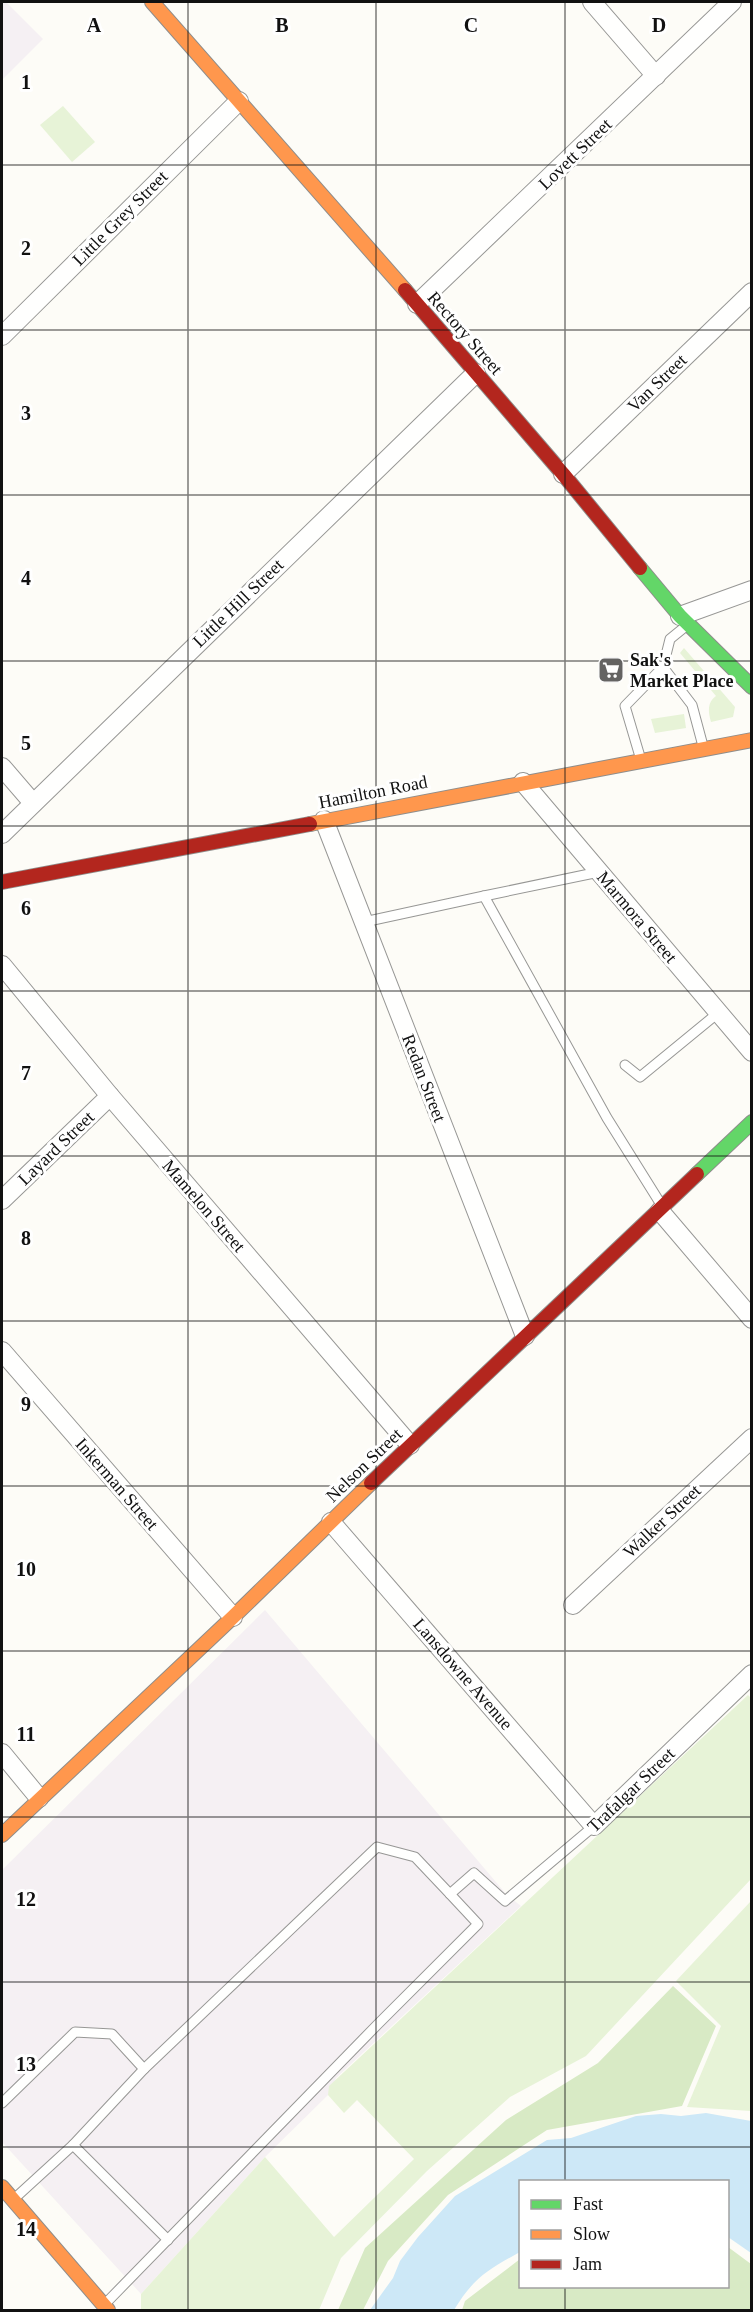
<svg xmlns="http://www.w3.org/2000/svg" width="753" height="2312" viewBox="0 0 753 2312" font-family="'Times New Roman',serif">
<rect width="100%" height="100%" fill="#fdfcf7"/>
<g fill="#f5f0f3">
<polygon points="2,2 6,2 43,39 2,80"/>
<polygon points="265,1610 507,1895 521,1906 336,2078 328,2095 265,2157 141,2294 2,2142 2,1870"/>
</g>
<g fill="#e7f3d7">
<polygon points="63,106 95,142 72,162 40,125"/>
<path d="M684 648 735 707 733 717 711 722C708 712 707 702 716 696L680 653Z"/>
<polygon points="684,714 686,728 655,733 651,719"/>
<polygon points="748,1695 752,1699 751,1879 586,2056 510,2097 427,2171 341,2258 319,2310 141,2310 141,2294 265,2157 334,2237 414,2159 357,2100 344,2113 328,2095 329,2086"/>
<polygon points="751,1901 751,2111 687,2107 721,2026 676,1981"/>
</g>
<g fill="#d8eac5">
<polygon points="673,1986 716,2026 682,2106 547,2130 448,2195 388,2261 363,2310 338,2310 365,2248 506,2120 598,2063"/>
<polygon points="728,2247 751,2264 751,2310 462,2310 465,2301 520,2259 520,2286 728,2286"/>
</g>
<path fill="#cde8f7" d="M706 2113 751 2121V2253L728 2237V2182H520V2252C488 2270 474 2277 454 2310H370L393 2278 400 2261 418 2237 455 2196 547 2140 571 2138 636 2116 661 2114 681 2116Z"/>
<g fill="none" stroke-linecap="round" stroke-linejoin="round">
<g stroke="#979795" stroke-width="11">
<g id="lane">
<polyline points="663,667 692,705 703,746"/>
<polyline points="641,760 625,706 663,667 670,639 686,626"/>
<polyline points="484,896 599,872"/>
<polyline points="364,922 484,896 607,1118 662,1206"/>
<polyline points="625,1065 640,1077 718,1013"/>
<polyline points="2,2103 75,2032 112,2034 144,2069 377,1847 415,1857 450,1894"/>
<polyline points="73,2145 144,2069"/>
<polyline points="15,2198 73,2145 168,2240"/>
<polyline points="105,2304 377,2025 478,1924 450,1894 474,1873 505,1901 594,1826"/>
</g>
</g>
<g stroke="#979795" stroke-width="20">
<g id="street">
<polyline points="592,2 656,76"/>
<polyline points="417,304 732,2"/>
<polyline points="2,336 239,101"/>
<polyline points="563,474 752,292"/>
<polyline points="680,616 752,590"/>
<polyline points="2,767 33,803"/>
<polyline points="523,782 752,1052"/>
<polyline points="324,820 525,1336"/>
<polyline points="2,834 476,373"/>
<polyline points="2,965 110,1096 410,1445"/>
<polyline points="2,1200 110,1096"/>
<polyline points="660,1211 752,1319"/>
<polyline points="2,1351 233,1617"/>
<polyline points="331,1522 594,1826 752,1674"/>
<polyline points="573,1605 752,1438"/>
<polyline points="2,1753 39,1798"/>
</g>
</g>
<g stroke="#8e8d8b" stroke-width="16">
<g id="fast">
<polyline points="640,568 680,616 752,687"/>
<polyline points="697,1174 752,1122"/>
</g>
</g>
<g stroke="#8e8d8b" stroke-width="16">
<g id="slow">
<polyline points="152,2 405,290"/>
<polyline points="310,824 752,740"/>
<polyline points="2,1835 233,1617 371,1483"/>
<polyline points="2,2187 108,2310"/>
</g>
</g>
<g stroke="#8e8d8b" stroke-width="16">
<g id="jam">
<polyline points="405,290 563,474 640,568"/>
<polyline points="2,882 310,824"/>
<polyline points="371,1483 697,1174"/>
</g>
</g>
<use href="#lane" stroke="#fffffe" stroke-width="9"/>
<use href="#street" stroke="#fffffe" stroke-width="18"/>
<use href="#fast" stroke="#63d668" stroke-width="14"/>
<use href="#slow" stroke="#ff974d" stroke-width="14"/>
<use href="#jam" stroke="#b3261e" stroke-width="14"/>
</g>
<path fill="none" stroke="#111" stroke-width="1.5" stroke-opacity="0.55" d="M188 2V2310M376 2V2310M565 2V2182M2 165H752M2 330H752M2 495H752M2 661H752M2 826H752M2 991H752M2 1156H752M2 1321H752M2 1486H752M2 1651H752M2 1817H752M2 1982H752M2 2147H752M565 2286V2310"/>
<defs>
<g id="supermarket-square" transform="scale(1.35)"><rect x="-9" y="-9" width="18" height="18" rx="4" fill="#646362" stroke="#fff"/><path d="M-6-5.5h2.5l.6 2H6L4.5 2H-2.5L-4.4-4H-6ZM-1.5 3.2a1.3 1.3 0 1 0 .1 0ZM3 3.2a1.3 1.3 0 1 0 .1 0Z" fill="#fff"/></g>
</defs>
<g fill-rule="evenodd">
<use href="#supermarket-square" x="611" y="670"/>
</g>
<g text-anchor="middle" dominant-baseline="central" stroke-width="6" stroke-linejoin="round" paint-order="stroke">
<g font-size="18" fill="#111" stroke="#fff">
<text transform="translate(575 154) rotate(-44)">Lovett Street</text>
<text transform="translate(120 218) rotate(-45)">Little Grey Street</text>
<text transform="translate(465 333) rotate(49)">Rectory Street</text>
<text transform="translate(657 383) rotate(-44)">Van Street</text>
<text transform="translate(238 603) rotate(-44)">Little Hill Street</text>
<text transform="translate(373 792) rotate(-11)">Hamilton Road</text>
<text transform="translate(637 917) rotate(50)">Marmora Street</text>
<text transform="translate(424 1078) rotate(69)">Redan Street</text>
<text transform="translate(56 1148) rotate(-44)">Layard Street</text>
<text transform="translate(204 1206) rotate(49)">Mamelon Street</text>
<text transform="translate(364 1465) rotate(-44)">Nelson Street</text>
<text transform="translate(117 1484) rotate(49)">Inkerman Street</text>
<text transform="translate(662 1521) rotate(-43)">Walker Street</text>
<text transform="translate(463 1674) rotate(49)">Lansdowne Avenue</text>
<text transform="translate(631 1790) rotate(-44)">Trafalgar Street</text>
</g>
<g font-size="18" font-weight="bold" fill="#111" stroke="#fff" text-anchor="start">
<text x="630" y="660">Sak's<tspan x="630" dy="21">Market Place</tspan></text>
</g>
</g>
<g font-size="20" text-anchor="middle" font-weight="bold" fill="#111" stroke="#fff" stroke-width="6" stroke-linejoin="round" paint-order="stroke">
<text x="94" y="32">A</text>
<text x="282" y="32">B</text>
<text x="471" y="32">C</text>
<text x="659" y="32">D</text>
<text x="26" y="89">1</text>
<text x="26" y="255">2</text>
<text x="26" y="420">3</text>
<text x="26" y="585">4</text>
<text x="26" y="750">5</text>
<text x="26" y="915">6</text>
<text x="26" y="1080">7</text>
<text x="26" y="1245">8</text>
<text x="26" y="1411">9</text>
<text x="26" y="1576">10</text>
<text x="26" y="1741">11</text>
<text x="26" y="1906">12</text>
<text x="26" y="2071">13</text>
<text x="26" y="2236">14</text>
</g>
<rect width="753" height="2312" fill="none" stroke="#111111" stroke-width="6"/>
<rect x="519" y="2180" width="210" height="108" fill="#ffffff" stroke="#a0a0a0" stroke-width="1.5"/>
<rect x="531" y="2200" width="30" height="9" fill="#63d668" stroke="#a0a0a0" stroke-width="1.5"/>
<text x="573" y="2210" font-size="18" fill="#111111">Fast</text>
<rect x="531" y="2230" width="30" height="9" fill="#ff974d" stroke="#a0a0a0" stroke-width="1.5"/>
<text x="573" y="2240" font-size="18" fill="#111111">Slow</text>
<rect x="531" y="2260" width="30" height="9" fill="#b3261e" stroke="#a0a0a0" stroke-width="1.5"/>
<text x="573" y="2270" font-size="18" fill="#111111">Jam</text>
</svg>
